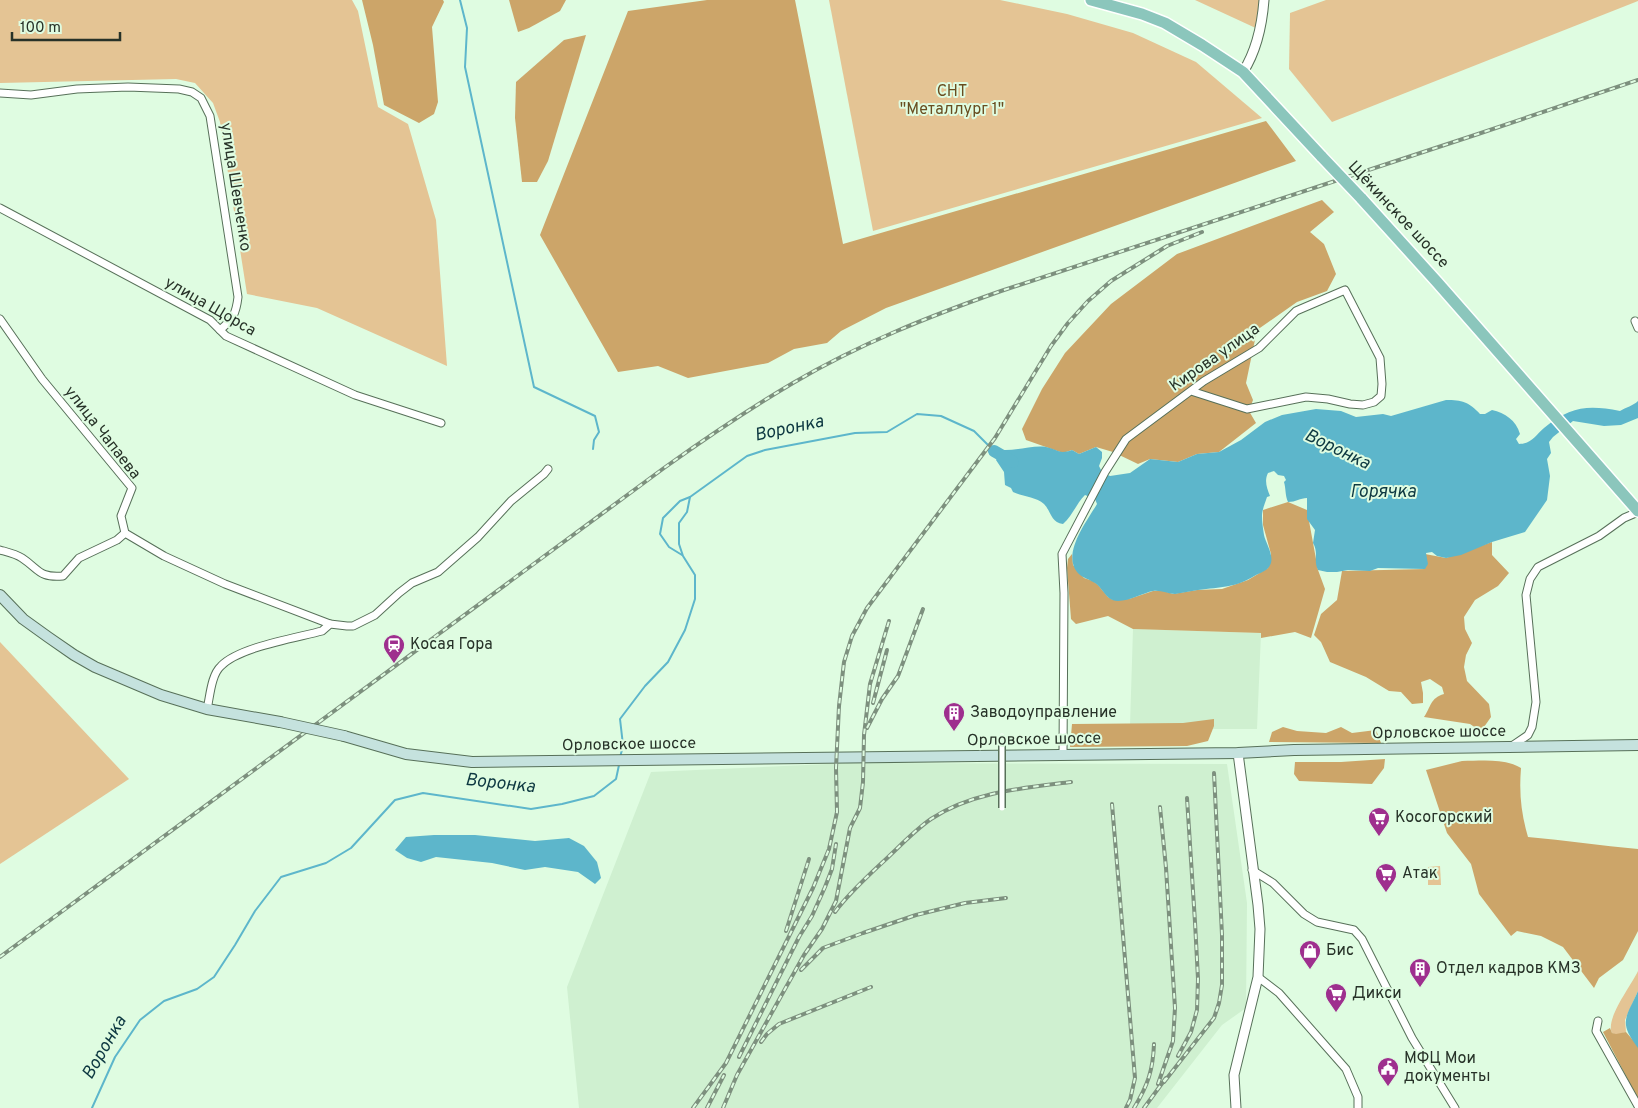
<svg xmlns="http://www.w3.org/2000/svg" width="1638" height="1108" viewBox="0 0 1638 1108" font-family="Overpass,sans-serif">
<rect width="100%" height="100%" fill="#dffce1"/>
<g fill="#cff0d0">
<polygon points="1133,629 1261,633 1257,729 1204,729 1130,726"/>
<polygon points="850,763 1227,764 1247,903 1246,1008 1222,1025 1157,1108 579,1108 567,987 651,772"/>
</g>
<g fill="#e4c494">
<polygon points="0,0 352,0 358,11 378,107 408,124 436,220 447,366 317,308 247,294 220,122 213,103 195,83 176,79 0,83"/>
<polygon points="829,0 1000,0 1067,14 1133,33 1196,62 1262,118 873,231"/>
<polygon points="1195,0 1264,0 1260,30"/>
<polygon points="1326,0 1638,0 1638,1 1332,122 1289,69 1290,13"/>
<polygon points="0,642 129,779 0,864"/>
<polygon points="1440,866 1441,885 1428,885 1428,867"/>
<path d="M1638 971V991L1625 1020 1626 1032 1616 1035 1612 1033C1605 1019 1631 986 1638 971Z"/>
</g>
<g fill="#cca569">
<polygon points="362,0 443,0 444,2 432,27 438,102 434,114 419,123 384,105 373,45"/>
<polygon points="509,0 566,0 560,11 529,28 518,32"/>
<polygon points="707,0 795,0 843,244 1266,121 1296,161 886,308 841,331 827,343 794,349 768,363 688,378 658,366 618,372 540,235 628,11"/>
<polygon points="586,35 548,161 537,182 522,182 515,118 516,82 564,40"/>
<polygon points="1322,200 1334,212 1310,232 1324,244 1336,274 1327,291 1297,302 1257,330 1246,383 1253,400 1249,411 1256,423 1219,452 1197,454 1178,462 1150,459 1138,464 1113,452 1096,447 1079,454 1072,450 1063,453 1026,440 1022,429 1042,389 1065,353 1111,304 1177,254"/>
<polygon points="1288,502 1307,510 1318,570 1325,589 1311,638 1295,632 1261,638 1261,633 1133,629 1108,616 1076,624 1071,619 1067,568 1068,559 1072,554 1073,565 1084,578 1093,581 1098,585 1108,597 1113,600 1129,599 1153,591 1164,591 1173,594 1197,590 1222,589 1248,580 1268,568 1271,554 1263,525 1263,510"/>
<path d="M1492 542V555L1509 573 1498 586 1475 600 1464 617 1465 629 1472 643 1466 655 1464 667 1467 681 1489 704 1491 717 1484 727 1479 730 1470 724 1424 717C1431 707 1430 698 1444 694L1442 687 1430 679 1421 682 1423 693V703L1412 704 1401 692 1389 691 1366 677 1330 662 1321 642 1314 635 1321 614 1337 600 1342 571 1425 569V554L1446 558Z"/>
<polygon points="1214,719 1214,726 1208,741 1187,746 1070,747 1072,724 1183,723"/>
<polygon points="1283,727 1297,731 1326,733 1341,727 1352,733 1376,730 1381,743 1269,742 1272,732"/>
<polygon points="1385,759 1384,768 1372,784 1299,781 1294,774 1295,762 1341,762"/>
<path d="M1462 761C1481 761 1505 758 1521 768 1519 793 1521 813 1528 837 1565 840 1601 846 1638 849V931L1623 960 1599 978 1594 988 1563 947 1541 936 1517 931 1511 936 1479 894 1471 864 1447 833 1426 770Z"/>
<polygon points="1610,1028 1612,1033 1616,1034 1626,1032 1638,1046 1638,1099 1603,1032"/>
</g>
<g fill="#5db6cb">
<path d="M1446 400C1462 400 1469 402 1480 414H1485L1492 410C1505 413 1516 420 1520 434L1516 439 1519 444C1531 444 1536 435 1544 428 1571 406 1588 405 1620 411 1626 407 1633 406 1638 401V418L1621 425 1604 426 1573 421 1553 437 1549 442 1551 453 1547 459 1550 476 1547 500 1525 532 1492 542 1461 555 1446 558 1437 556 1432 552 1426 553 1428 564 1425 569 1378 568 1370 571 1348 570 1337 572H1327L1318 570C1313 560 1319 553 1313 543L1315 530 1307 519V498C1300 498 1296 502 1288 502 1285 495 1286 489 1284 482L1286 480 1284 476 1278 475 1274 471 1268 473C1264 481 1267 488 1270 496L1267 497C1265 503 1262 510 1262 516 1262 522 1263 529 1264 535 1266 544 1276 558 1269 567 1266 571 1260 573 1256 575 1235 588 1221 587 1198 590 1190 591 1183 593 1175 594 1168 594 1161 590 1153 591 1142 593 1119 607 1109 598 1103 593 1100 585 1093 582 1087 578 1082 578 1077 572 1062 553 1087 521 1097 504L1095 499 1085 495C1076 504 1073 515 1063 524 1051 523 1051 511 1044 504 1036 497 1023 497 1013 492L1011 488 1005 485 1004 472 996 460 1002 450C1017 451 1033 445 1046 447 1058 449 1058 455 1072 450L1079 454 1096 447 1102 452V458L1099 466 1102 472 1110 476 1130 473 1150 459 1178 462 1197 454 1219 452 1241 440 1265 422 1282 415 1316 409 1341 411 1356 417 1383 414 1391 416Z"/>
<polygon points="434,835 475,835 535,841 569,838 584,846 597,862 601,878 595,884 578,872 545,867 525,870 492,863 436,857 421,862 407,858 395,850 406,837"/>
<path d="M1638 991V1048C1618 1022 1626 1018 1638 991Z"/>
</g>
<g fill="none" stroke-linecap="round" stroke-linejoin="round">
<g stroke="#5db6cb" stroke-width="2">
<polyline points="460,0 467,28 465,67 534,387 595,416 599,432 594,440 593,449"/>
<polyline points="682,555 669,547 660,534 663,518 680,501 690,497"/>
<polyline points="620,758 623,745 620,719 645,686 668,662 685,630 695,599 695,575 683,556 679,544 679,523 687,512 690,497 747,456 765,450 855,433 887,432 917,414 941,416 974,431 994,451"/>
<polyline points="92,1108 115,1057 140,1020 164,1001 197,989 214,977 235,945 255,911 281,877 326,863 351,848 395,800 423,793 531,809 562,804 594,796 616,779 619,765"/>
</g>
<polyline stroke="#5db6cb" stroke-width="12" points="994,451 1013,462"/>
<g stroke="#577059" stroke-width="9">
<g id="minor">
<path d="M0 93 31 95 77 89 128 87 179 89 192 92 201 98 210 116 238 297C236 314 233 319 220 330"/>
<polyline points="0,208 210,320 226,336 355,395 441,423"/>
<polyline points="0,319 42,379 132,488 121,516 125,533 164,556 225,584 330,624"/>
<polyline points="1635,321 1638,328"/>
<path d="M0 550C7 552 16 554 22 558 40 570 39 578 63 576L79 558 117 540 125 533"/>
<path d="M207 709C210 697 211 675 221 666 239 647 296 638 322 631L330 624 347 626H353L375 615 399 593 412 583 438 572 478 537 511 501 544 474 548 469"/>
<polyline points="1512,746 1528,735 1532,727 1536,702 1526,595 1530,579 1538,567 1599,536 1624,518 1638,512"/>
<polyline points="1063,754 1064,593 1062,554 1105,472 1126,439 1204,381 1259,348 1296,311 1345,290 1380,358 1382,384 1381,396 1374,402 1363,405 1350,404 1328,399 1306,397 1247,409 1191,391"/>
<polyline points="1252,870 1273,883 1304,914 1317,922 1354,930 1362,939 1412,1038 1455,1108"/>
<polyline points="1258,977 1279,993 1346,1069 1358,1097 1358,1108"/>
<polyline points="1598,1021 1596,1031 1638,1106"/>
</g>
</g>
<g stroke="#577059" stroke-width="11">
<g id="tertiary">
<path d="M1243 72C1257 50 1262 26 1264 0"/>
<polyline points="1236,1108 1234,1075 1258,977 1260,929 1258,905 1238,753"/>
</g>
</g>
<g stroke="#577059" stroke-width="12">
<g id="secondary">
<polyline points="0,595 23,619 48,637 74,655 95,667 161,695 207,709 280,722"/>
<polyline points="344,736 406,754 472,762 1238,753 1294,750 1638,745"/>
</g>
</g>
<g stroke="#fff" stroke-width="14">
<g id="primary">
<polyline points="1091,0 1142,14 1165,23 1202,45 1243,72 1322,157"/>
<polyline points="1361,198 1437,282 1638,511"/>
</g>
</g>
<use href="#minor" stroke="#fff" stroke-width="7"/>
<use href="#tertiary" stroke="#fff" stroke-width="9"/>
<use href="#secondary" stroke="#c5e2de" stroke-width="10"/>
<use href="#primary" stroke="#8bc6bc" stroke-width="11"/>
<g stroke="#7d907e" stroke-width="4">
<g id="rail">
<polyline points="873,703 887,650"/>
<polyline points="867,728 882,699 898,676 923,609"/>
<polyline points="1112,804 1135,1078 1130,1100 1126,1108"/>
<path d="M835 912C849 893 868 876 885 860 900 846 915 830 931 819 972 792 1023 788 1071 782"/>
<polyline points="786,931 809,859"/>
<path d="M0 957 664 468C706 438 749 409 793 383 859 344 930 316 1001 291L1478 134 1638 80"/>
<polyline points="801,970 823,948 863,933 916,915 965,903 1006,898"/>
<polyline points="761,1042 767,1034 779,1024 871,987"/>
<polyline points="1178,1056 1191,1032 1197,1010 1198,979 1195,922 1187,798"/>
<polyline points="739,1057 799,937 812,916 825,887 832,869 836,844"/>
<polyline points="1164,1082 1214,1018 1219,1003 1222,985 1222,935 1214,773"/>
<polyline points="1158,1084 1173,1041 1175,1008 1166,868 1160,807"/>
<polyline points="693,1108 726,1063 813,888 829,849 837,812 836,768 839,706 844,662 852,636 867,608 995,438 1051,346 1068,323 1088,301 1111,281 1167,246 1202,232"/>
<polyline points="707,1108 724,1075"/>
<polyline points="723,1108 737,1075 804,955 822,929 836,901 850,828 860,808 863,782 864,735 870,684 889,621"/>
<path d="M1134 1108C1148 1085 1153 1070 1154 1044"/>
<polyline points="1144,1108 1166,1078"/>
</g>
</g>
<use href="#rail" stroke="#dffce1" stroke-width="2" stroke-dasharray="5.5" stroke-linecap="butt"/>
<g stroke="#577059" stroke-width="8" stroke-linecap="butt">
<polyline id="pedestrian-bridge" points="1002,808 1002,736"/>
</g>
<g stroke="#577059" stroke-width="12" stroke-linecap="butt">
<polyline id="secondary-bridge" points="280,722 344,736"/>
</g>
<g stroke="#fff" stroke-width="14" stroke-linecap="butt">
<polyline id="primary-bridge" points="1322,157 1361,198"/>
</g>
<use href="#pedestrian-bridge" stroke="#fff" stroke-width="5"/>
<use href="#secondary-bridge" stroke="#c5e2de" stroke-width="10"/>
<use href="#primary-bridge" stroke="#8bc6bc" stroke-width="11"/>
</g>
<defs>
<g id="station-pin" transform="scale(1.125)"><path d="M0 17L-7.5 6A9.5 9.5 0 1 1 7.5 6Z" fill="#9e2f8e" stroke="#dffce1"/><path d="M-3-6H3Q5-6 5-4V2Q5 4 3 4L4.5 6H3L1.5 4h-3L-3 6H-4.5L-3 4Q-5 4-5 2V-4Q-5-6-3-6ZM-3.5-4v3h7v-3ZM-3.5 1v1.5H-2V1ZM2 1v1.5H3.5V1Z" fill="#fff"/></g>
<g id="building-pin" transform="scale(1.125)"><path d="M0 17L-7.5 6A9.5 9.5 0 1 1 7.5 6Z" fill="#9e2f8e" stroke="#dffce1"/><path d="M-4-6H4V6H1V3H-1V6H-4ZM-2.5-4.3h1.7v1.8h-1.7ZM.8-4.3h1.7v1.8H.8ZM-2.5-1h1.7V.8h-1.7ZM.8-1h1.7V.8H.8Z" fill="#fff"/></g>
<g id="supermarket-pin" transform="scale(1.125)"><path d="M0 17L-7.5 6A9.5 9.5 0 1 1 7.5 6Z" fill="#9e2f8e" stroke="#dffce1"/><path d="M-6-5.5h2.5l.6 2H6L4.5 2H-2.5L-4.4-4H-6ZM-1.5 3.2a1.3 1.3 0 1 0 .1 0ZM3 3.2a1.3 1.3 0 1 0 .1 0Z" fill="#fff"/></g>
<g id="shop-pin" transform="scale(1.125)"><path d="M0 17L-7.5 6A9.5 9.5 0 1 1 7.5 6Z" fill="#9e2f8e" stroke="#dffce1"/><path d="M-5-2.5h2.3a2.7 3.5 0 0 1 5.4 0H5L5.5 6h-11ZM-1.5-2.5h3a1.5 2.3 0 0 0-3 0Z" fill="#fff"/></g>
<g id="civic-pin" transform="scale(1.125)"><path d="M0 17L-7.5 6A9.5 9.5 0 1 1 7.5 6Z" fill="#9e2f8e" stroke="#dffce1"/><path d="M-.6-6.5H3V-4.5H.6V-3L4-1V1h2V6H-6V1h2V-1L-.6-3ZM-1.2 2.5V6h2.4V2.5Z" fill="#fff"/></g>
</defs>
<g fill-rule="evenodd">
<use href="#station-pin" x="394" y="645"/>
<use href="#building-pin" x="954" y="713"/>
<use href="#supermarket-pin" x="1379" y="818"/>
<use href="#supermarket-pin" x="1386" y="874"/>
<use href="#shop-pin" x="1310" y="951"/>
<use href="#building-pin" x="1420" y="969"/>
<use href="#supermarket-pin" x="1336" y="994"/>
<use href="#civic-pin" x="1388" y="1068"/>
</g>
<g text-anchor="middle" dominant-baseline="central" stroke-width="4" stroke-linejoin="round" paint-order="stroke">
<g font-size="16" fill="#684d1f" stroke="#dffce1">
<text x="952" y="92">СНТ<tspan x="952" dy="18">"Металлург 1"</tspan></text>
</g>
<g font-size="16" fill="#273228" stroke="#dffce1">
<text transform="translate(235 187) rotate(81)">улица Шевченко</text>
<text transform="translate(1398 215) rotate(47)">Щёкинское шоссе</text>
<text transform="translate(210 307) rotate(30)">улица Щорса</text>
<text transform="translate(1215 358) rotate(-35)">Кирова улица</text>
<text transform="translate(102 433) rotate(52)">улица Чапаева</text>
<text transform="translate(1439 733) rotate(-1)">Орловское шоссе</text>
<text transform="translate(1034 740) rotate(-1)">Орловское шоссе</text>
<text transform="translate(629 745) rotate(-1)">Орловское шоссе</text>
</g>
<g font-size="16" fill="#273228" stroke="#dffce1" text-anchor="start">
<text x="410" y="645">Косая Гора</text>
<text x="970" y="713">Заводоуправление</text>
<text x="1395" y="818">Косогорский</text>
<text x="1402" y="874">Атак</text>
<text x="1326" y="951">Бис</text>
<text x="1436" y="969">Отдел кадров КМЗ</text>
<text x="1352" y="994">Дикси</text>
<text x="1404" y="1059">МФЦ Мои<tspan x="1404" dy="18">документы</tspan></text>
</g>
<g font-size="18" font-style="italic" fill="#0d3841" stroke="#dffce1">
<text transform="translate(789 429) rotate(-12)">Воронка</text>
<text transform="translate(1337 450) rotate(26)">Воронка</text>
<text x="1383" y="492">Горячка</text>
<text transform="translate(500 784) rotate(6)">Воронка</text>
<text transform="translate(105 1048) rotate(-60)">Воронка</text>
</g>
</g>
<path d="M12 32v8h108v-8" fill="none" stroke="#273228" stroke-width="2.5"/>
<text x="20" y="32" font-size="15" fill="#273228" stroke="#dffce1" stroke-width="4" paint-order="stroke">100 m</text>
</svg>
